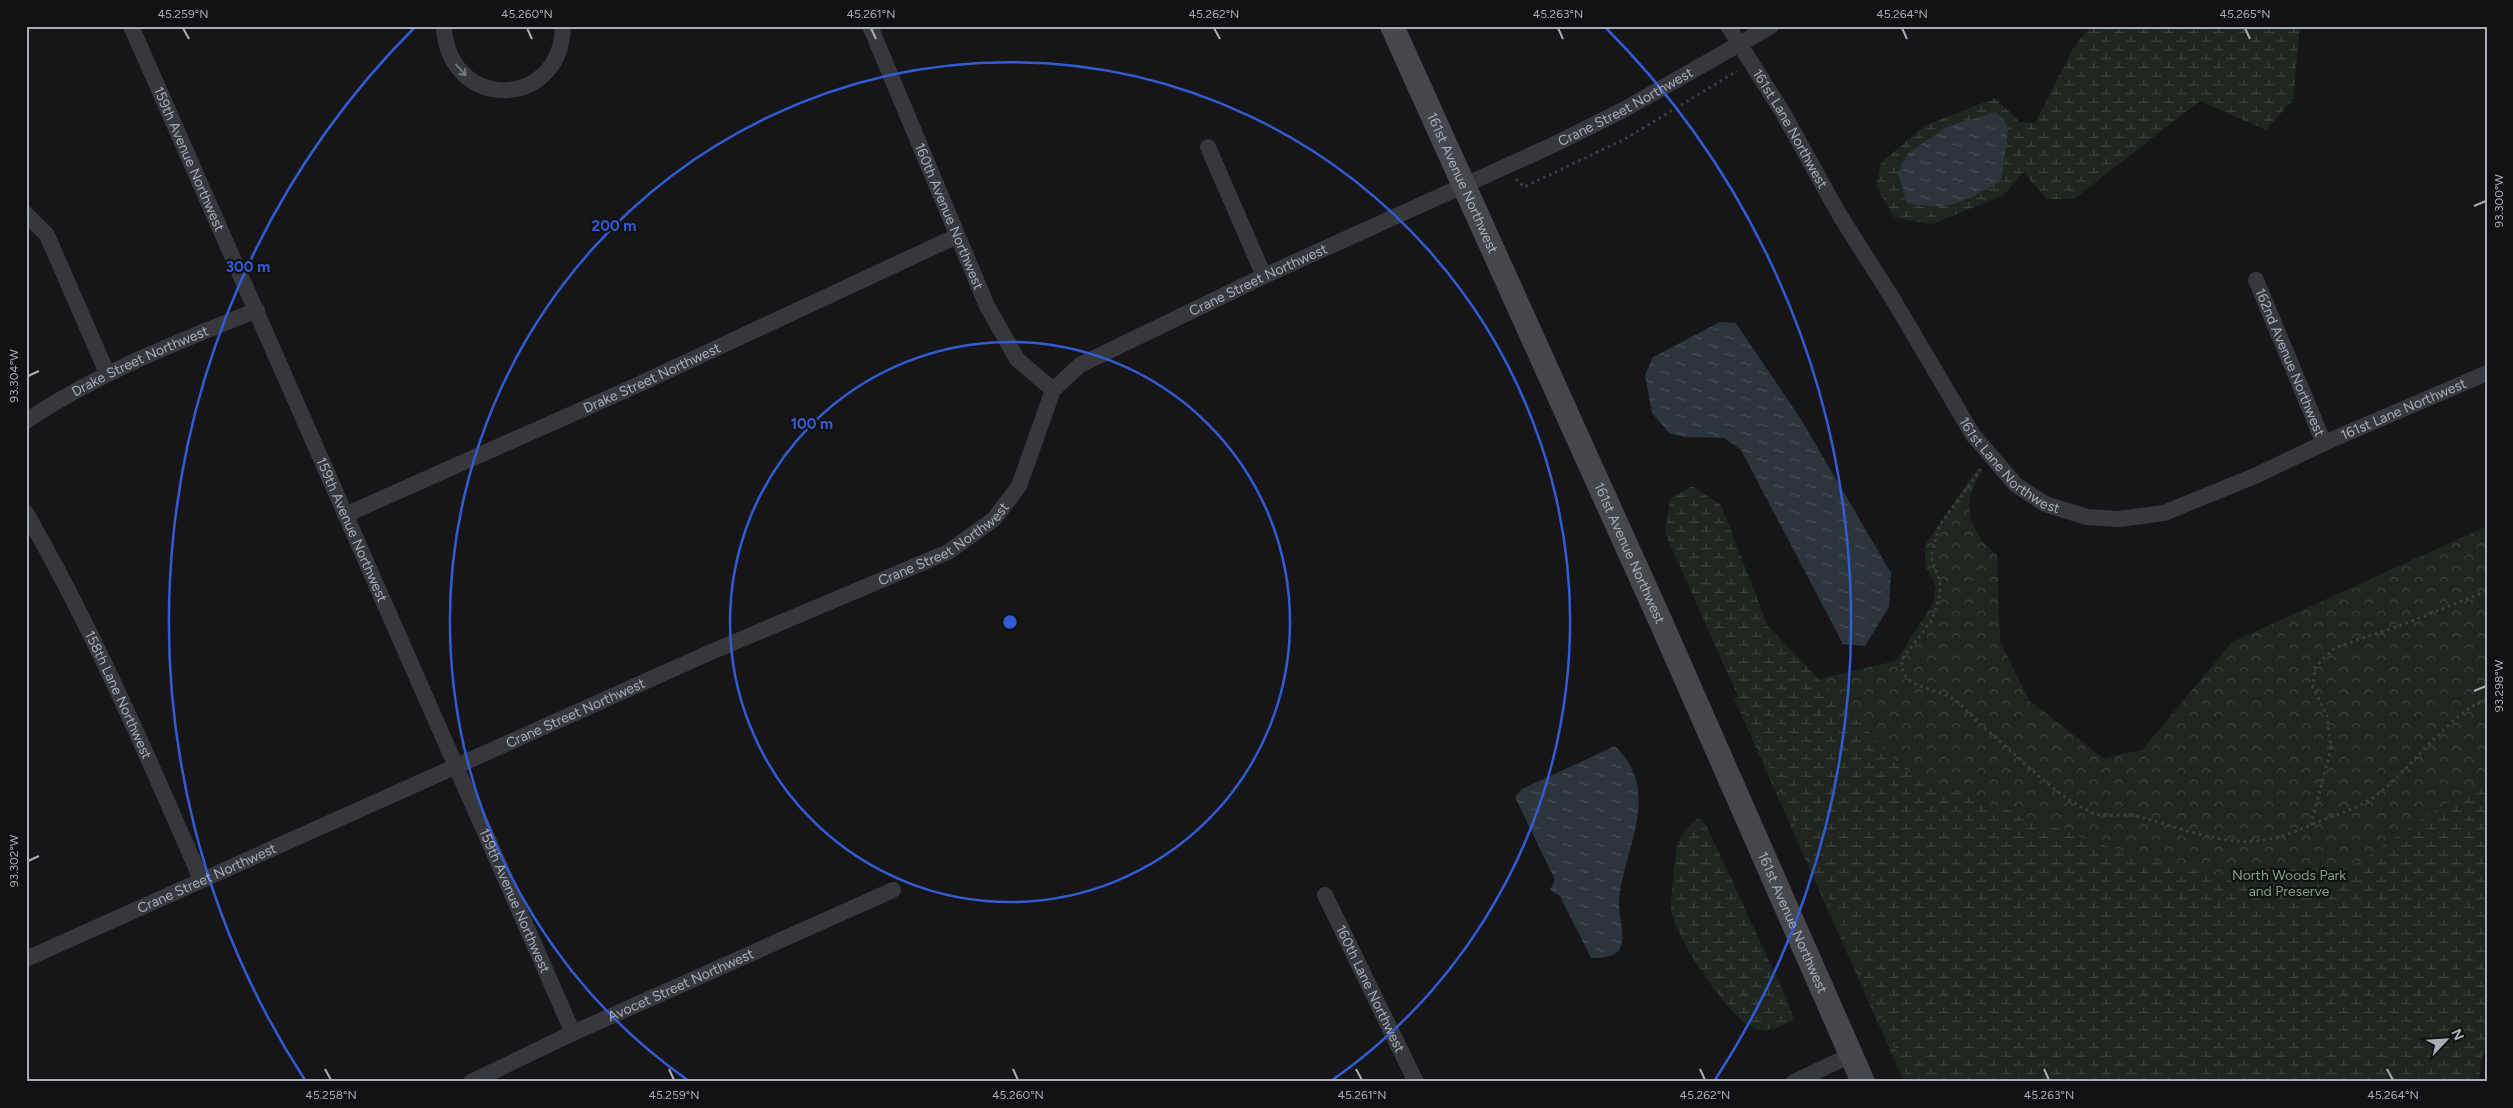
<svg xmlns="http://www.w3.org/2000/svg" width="2513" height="1108" viewBox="0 0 2513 1108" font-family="Figtree,sans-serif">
<defs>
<pattern id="forest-crowns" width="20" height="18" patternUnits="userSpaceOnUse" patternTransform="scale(1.25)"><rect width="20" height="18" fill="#1e261f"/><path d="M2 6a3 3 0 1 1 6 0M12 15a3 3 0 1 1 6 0" fill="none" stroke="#3c433d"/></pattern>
<pattern id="wetland-marsh" width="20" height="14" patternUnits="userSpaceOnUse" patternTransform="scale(1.25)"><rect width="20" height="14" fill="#1e261f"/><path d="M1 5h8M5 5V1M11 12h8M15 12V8" fill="none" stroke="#3c433d"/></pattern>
<pattern id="water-ripples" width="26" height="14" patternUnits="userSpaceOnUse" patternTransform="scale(1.25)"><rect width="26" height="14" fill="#2c353c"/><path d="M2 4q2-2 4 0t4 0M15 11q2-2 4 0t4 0" fill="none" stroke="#485056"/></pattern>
</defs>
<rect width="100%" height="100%" fill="#161618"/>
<path fill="url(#forest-crowns)" d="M1978 468 1982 471C1960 503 1968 531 1997 555L2000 641 2029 700 2103 758 2142 750 2232 642 2487 526V1017L2456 1082H1904L1734 698 1896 661 1933 603 1936 587 1925 564V545Z"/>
<g fill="url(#wetland-marsh)">
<polygon points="2091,26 2300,26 2293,100 2266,130 2200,101 2074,199 2047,199 2023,172 2004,195 1932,224 1895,218 1876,187 1881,163 1924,126 1995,98 2020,122 2035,123 2074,47"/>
<polygon points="1692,486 1721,505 1768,626 1909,774 2122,852 2246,883 2358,863 2487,775 2487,1053 2482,1055 2479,1082 1910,1082 1665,533 1670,499"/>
<path d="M1699 818 1707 827 1785 995 1794 1020C1780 1027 1767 1034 1751 1027 1727 1015 1673 935 1671 908 1671 898 1675 848 1679 840 1683 831 1691 824 1699 818Z"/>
</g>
<g fill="url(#water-ripples)">
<path d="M1995 112 2004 119 2008 130 2001 182C1961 202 1953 212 1907 203L1898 173 1908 153 1949 126Z"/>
<polygon points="1720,322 1736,323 1802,421 1891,573 1889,607 1865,646 1843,644 1741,450 1724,438 1684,437 1669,433 1652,413 1645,375 1653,357"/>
<path d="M1615 746C1663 793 1624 846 1619 901 1618 915 1627 938 1619 950 1613 958 1600 958 1591 958L1560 896 1550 890 1555 880 1515 797 1522 789Z"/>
</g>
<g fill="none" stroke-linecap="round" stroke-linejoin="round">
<g stroke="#3d3f44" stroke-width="3" stroke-dasharray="2.5 4" stroke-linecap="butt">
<polyline points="1516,179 1524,187 1625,139 1737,71"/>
<path d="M1981 469 1939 526 1931 556 1940 582V595L1932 620 1902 659C1899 690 1935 686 1953 699 1966 708 1976 722 1989 732 2020 758 2056 797 2093 813 2105 818 2122 813 2135 816 2176 825 2221 847 2264 840 2285 837 2305 827 2325 819 2345 812 2365 805 2382 791 2411 767 2452 712 2487 699"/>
<polyline points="2311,825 2331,748 2327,716 2313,687 2315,667 2336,647 2399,626 2487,591"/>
</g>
<g stroke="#37383d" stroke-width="16">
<path id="s1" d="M131 26 573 1033"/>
<path d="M444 26C447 111 561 112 563 26"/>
<path id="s2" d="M870 26 987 306 1017 359 1053 390"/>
<path id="s3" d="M1728 26 1782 111 1839 214 1894 301 1973 435 2016 485 2045 504 2087 517 2119 519 2164 513 2257 475 2324 443 2487 373"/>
<polyline points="1208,147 1264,276"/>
<polyline points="26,214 47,235 107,373"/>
<path id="s4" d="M2256 280 2324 443"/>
<path id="s5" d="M26 421C98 373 177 342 257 310"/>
<path id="s6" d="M26 513C94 631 147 755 201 879"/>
<path id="s7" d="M345 515 635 386 957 236"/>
<path id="s8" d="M1325 895 1416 1082"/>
<path id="s9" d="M26 959 711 652 948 552 994 519 1019 486 1053 390 1080 365 1264 276 1553 145 1625 109 1771 26"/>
<path id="s10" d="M471 1082 573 1033 893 890"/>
<polyline points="1794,1082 1851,1055"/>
</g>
<path stroke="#45474d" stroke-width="24" id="s11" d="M1392 26 1660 620 1863 1082"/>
</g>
<defs><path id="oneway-shaft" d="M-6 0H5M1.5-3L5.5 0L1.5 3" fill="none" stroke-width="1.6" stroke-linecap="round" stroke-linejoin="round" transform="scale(1.25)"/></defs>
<use stroke="#757881" href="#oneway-shaft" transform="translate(461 70) rotate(48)"/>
<path fill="none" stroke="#a8adb8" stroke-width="2" d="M183 28 189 39M527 28 532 39M871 28 876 39M1214 28 1220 39M1558 28 1563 39M1902 28 1907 39M2245 28 2250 39M2474 206 2486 201M28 376 39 371M2474 691 2486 686M28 861 39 856M325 1069 331 1080M669 1069 674 1080M1013 1069 1018 1080M1356 1069 1362 1080M1700 1069 1705 1080M2044 1069 2049 1080M2387 1069 2393 1080"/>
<g fill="none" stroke="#325cd3" stroke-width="2.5">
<circle cx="1010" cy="622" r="280"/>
<path d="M689 1081A560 560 0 1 1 1331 1081"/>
<path d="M305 1080A841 841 0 0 1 415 27M1605 27A841 841 0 0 1 1715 1080"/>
</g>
<g text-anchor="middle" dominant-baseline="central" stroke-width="4.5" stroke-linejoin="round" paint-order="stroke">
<g font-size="14" fill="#a8adb8" stroke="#111113">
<text stroke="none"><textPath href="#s9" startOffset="1848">Crane Street Northwest</textPath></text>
<text stroke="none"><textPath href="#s3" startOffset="120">161st Lane Northwest</textPath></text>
<text stroke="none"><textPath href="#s1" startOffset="145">159th Avenue Northwest</textPath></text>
<text stroke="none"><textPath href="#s11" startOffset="172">161st Avenue Northwest</textPath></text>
<text stroke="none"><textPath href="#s2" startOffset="206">160th Avenue Northwest</textPath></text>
<text stroke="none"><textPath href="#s9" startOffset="1442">Crane Street Northwest</textPath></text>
<text stroke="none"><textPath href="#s5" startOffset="129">Drake Street Northwest</textPath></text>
<text stroke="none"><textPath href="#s4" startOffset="89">162nd Avenue Northwest</textPath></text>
<text stroke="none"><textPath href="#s7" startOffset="336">Drake Street Northwest</textPath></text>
<text stroke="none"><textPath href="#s3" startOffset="960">161st Lane Northwest</textPath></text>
<text stroke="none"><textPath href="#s3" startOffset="525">161st Lane Northwest</textPath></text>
<text stroke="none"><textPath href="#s1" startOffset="550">159th Avenue Northwest</textPath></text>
<text stroke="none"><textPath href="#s9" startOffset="1008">Crane Street Northwest</textPath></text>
<text stroke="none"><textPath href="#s11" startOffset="578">161st Avenue Northwest</textPath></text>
<text stroke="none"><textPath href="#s6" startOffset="204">158th Lane Northwest</textPath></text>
<text stroke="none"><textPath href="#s9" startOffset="602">Crane Street Northwest</textPath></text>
<text stroke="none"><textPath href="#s9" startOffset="198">Crane Street Northwest</textPath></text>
<text stroke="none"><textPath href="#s1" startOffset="955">159th Avenue Northwest</textPath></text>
<text stroke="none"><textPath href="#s11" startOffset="982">161st Avenue Northwest</textPath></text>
<text stroke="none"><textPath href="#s10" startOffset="231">Avocet Street Northwest</textPath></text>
<text stroke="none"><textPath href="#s8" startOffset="104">160th Lane Northwest</textPath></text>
</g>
<g font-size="14" fill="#7fa381" stroke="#111113">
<text x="2289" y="875">North Woods Park<tspan x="2289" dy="16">and Preserve</tspan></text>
</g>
</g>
<circle cx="1010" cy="622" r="8" fill="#325cd3" stroke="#111113" stroke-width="2.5"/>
<g font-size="15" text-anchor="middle" font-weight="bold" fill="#325cd3" stroke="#111113" stroke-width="4.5" stroke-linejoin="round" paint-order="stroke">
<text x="614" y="231">200 m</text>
<text x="248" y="272">300 m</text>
<text x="812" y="429">100 m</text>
</g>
<rect width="2513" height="1108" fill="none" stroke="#111113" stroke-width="55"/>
<g transform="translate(2446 1040) rotate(65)" stroke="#111113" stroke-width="4" paint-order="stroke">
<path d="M0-4L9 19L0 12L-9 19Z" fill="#a8adb8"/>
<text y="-8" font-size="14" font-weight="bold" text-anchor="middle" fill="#a8adb8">N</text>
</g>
<rect x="28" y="28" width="2458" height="1052" fill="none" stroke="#a8adb8" stroke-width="2"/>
<g font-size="12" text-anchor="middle" fill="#a8adb8">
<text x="183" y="18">45.259°N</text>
<text x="527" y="18">45.260°N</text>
<text x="871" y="18">45.261°N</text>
<text x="1214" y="18">45.262°N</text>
<text x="1558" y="18">45.263°N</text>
<text x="1902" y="18">45.264°N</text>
<text x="2245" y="18">45.265°N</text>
<text transform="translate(2499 201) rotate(-90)" y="4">93.300°W</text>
<text transform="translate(14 376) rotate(-90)" y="4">93.304°W</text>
<text transform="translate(2499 686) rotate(-90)" y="4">93.298°W</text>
<text transform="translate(14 861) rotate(-90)" y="4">93.302°W</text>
<text x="331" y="1099">45.258°N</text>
<text x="674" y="1099">45.259°N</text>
<text x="1018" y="1099">45.260°N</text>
<text x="1362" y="1099">45.261°N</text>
<text x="1705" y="1099">45.262°N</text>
<text x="2049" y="1099">45.263°N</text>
<text x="2393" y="1099">45.264°N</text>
</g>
</svg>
